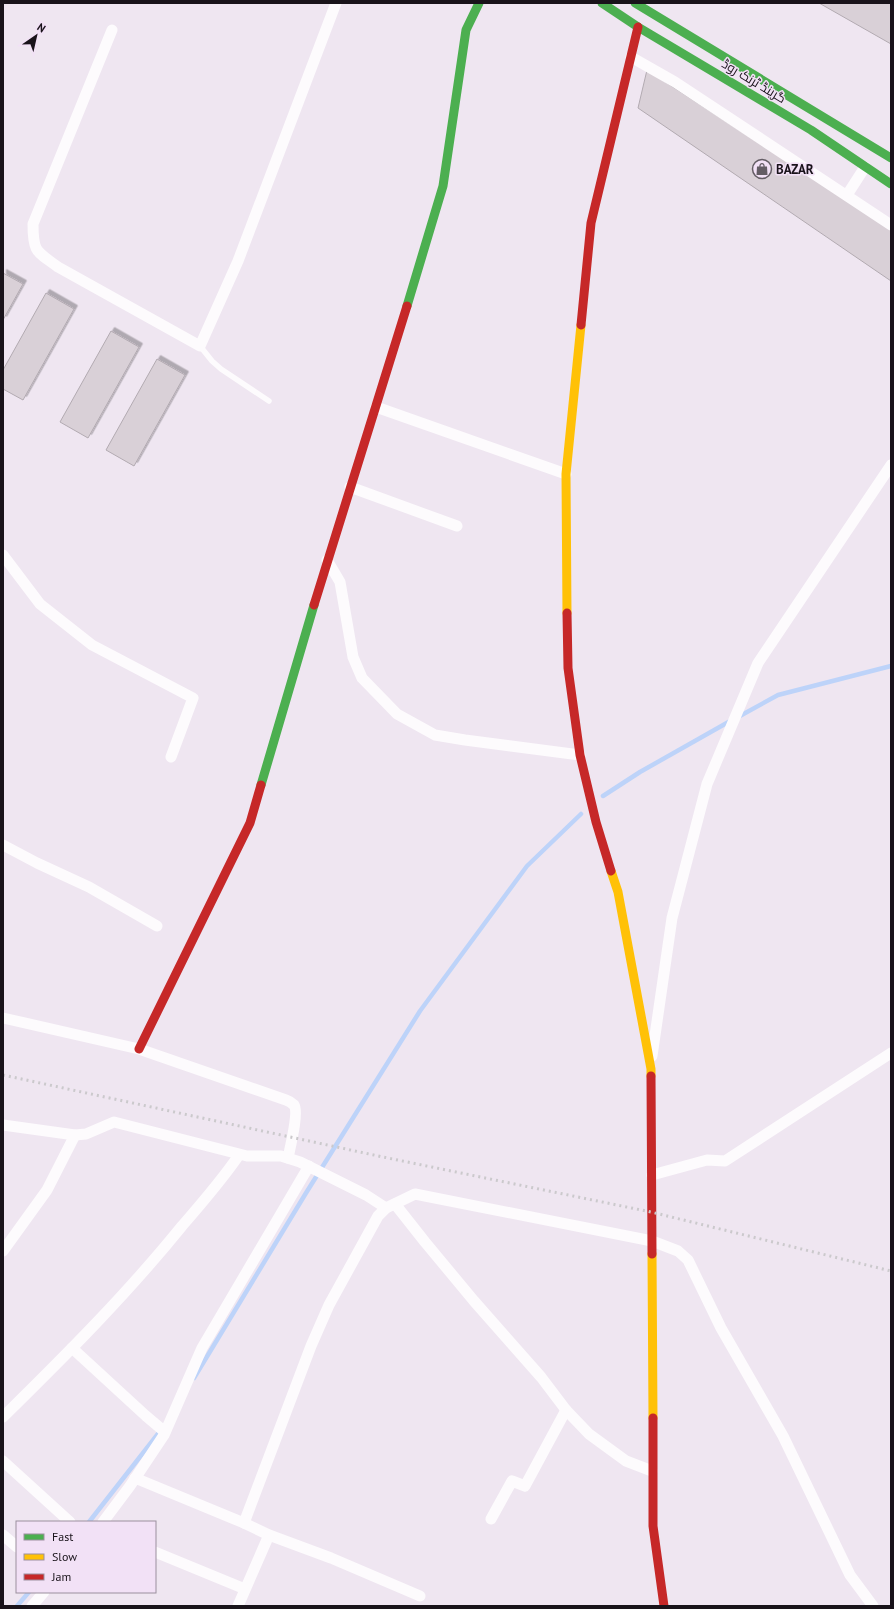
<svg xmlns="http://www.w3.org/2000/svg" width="894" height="1609" viewBox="0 0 894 1609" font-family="'PT Sans',Cairo,sans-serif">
<defs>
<filter id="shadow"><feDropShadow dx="3.5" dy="-3.5" stdDeviation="0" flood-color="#0004"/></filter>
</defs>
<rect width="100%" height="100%" fill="#efe6f1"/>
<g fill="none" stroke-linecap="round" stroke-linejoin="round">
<g stroke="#bdd3f9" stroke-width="4.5">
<polyline points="738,717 778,695 891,666"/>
<polyline points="603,796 640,772 732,720"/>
<polyline points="194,1378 306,1193 420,1011 527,866 581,814"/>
<polyline points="89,1522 161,1430"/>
<polyline points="17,1606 29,1592"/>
</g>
</g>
<g fill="#d9d0d7" stroke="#b2aab1" filter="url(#shadow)">
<polygon points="819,3 891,3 891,44"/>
<polygon points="647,70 891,229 891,281 638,108"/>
<polygon points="3,273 23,284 3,320"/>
<polygon points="46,293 74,309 23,400 3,389 3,370"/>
<polygon points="111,331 139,347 88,438 60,422"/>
<polygon points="157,359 185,375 134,466 106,450"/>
</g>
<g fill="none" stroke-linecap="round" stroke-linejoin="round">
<polyline stroke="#fdfbfd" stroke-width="5.5" points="200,346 212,361 221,369 269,401"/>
<g stroke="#fdfbfd" stroke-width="11">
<path d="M112 30 33 224C33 252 36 251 58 267L200 346 238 261 336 3"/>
<polyline points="631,57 675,82 891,225"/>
<polyline points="847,195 865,167"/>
<polyline points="376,407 566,474"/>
<polyline points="350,487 457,526"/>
<polyline points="3,555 40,604 92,645 193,698 171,757"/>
<polyline points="327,560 340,582 353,657 362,678 397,714 435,735 465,740 580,755"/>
<polyline points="3,845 37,863 89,887 157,926"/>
<path d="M3 1018 139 1049 286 1100C289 1101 292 1103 294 1105 299 1112 290 1148 288 1158"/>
<polyline points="652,1056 672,918 707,784 758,663 891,465"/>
<polyline points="3,1125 75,1135 86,1134 114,1122 247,1156 281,1156 300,1162 366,1195 386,1208"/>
<polyline points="652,1175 707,1160 725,1161 891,1053"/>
<polyline points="395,1204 425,1242 474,1301 541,1377 566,1410 589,1434 626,1461 652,1471"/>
<polyline points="3,1251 47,1190 75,1135"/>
<polyline points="72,1348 146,1416 165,1432"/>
<path d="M3 1417C65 1356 127 1294 182 1226 202 1203 222 1180 239 1155"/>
<polyline points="3,1461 70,1522"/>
<polyline points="135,1478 244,1523 269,1535 331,1558 420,1596"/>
<polyline points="491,1519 512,1481 525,1486 566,1410"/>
<polyline points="103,1522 130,1486 164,1435 202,1348 309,1166"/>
<polyline points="244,1523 311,1346 329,1305 378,1216 386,1208 415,1194 652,1241 678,1251 688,1260 721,1328 783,1436 850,1575 873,1606"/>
<polyline points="3,1535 17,1547"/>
<polyline points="155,1552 245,1589"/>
<polyline points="32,1606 44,1592"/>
<polyline points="238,1606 269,1535"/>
</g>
<g stroke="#4caf50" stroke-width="9">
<polyline points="602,3 638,27 811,130 891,184"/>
<polyline points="635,3 891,158"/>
<polyline points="407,306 443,186 466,30 479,3"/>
<polyline points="261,785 314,605"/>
</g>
<g stroke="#ffc107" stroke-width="9">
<polyline points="567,613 566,474 581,325"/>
<polyline points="611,871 618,892 651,1069 651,1076"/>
<polyline points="652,1254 653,1418"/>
</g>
<g stroke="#c62828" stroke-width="9">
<polyline points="581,325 591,223 638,27"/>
<polyline points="314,605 407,306"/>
<polyline points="567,613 568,668 580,755 596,822 611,871"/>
<polyline points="139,1049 250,823 261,785"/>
<polyline points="651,1076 652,1254"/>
<polyline points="653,1418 653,1526 664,1606"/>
</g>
<polyline stroke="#cbc9cc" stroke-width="3" stroke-dasharray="2 4" stroke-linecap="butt" points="3,1075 383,1157 651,1212 891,1271"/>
</g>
<defs>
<g id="shop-ring" transform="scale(1)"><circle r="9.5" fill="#f2e1f6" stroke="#645d65" stroke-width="1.5"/><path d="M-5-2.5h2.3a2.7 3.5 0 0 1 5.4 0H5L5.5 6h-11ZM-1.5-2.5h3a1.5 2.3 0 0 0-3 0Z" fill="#645d65"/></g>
</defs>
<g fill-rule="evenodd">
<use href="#shop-ring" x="762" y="169"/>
</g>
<g text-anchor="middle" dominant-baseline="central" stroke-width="3" stroke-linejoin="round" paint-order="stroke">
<g font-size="13" fill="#19131a" stroke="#f2e1f6">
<text transform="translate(754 81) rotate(31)">گرینڈ ٹرنک روڈ</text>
</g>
<g font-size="13" font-weight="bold" fill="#19131a" stroke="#f2e1f6" text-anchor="start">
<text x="776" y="169">BAZAR</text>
</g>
</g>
<rect width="894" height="1609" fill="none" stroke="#19131a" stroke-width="8"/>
<rect x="16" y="1521" width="140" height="72" fill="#f2e1f6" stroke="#9b8f9e"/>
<rect x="24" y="1534" width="20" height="6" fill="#4caf50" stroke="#9b8f9e"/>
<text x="52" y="1541" font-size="12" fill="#19131a">Fast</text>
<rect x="24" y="1554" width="20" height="6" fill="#ffc107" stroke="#9b8f9e"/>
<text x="52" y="1561" font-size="12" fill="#19131a">Slow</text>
<rect x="24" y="1574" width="20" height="6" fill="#c62828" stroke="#9b8f9e"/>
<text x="52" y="1581" font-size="12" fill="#19131a">Jam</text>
<g transform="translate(36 36) rotate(34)" stroke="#f2e1f6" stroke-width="3" paint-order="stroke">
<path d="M0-3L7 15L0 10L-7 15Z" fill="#19131a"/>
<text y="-6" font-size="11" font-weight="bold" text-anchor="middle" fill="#19131a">N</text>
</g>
</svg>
